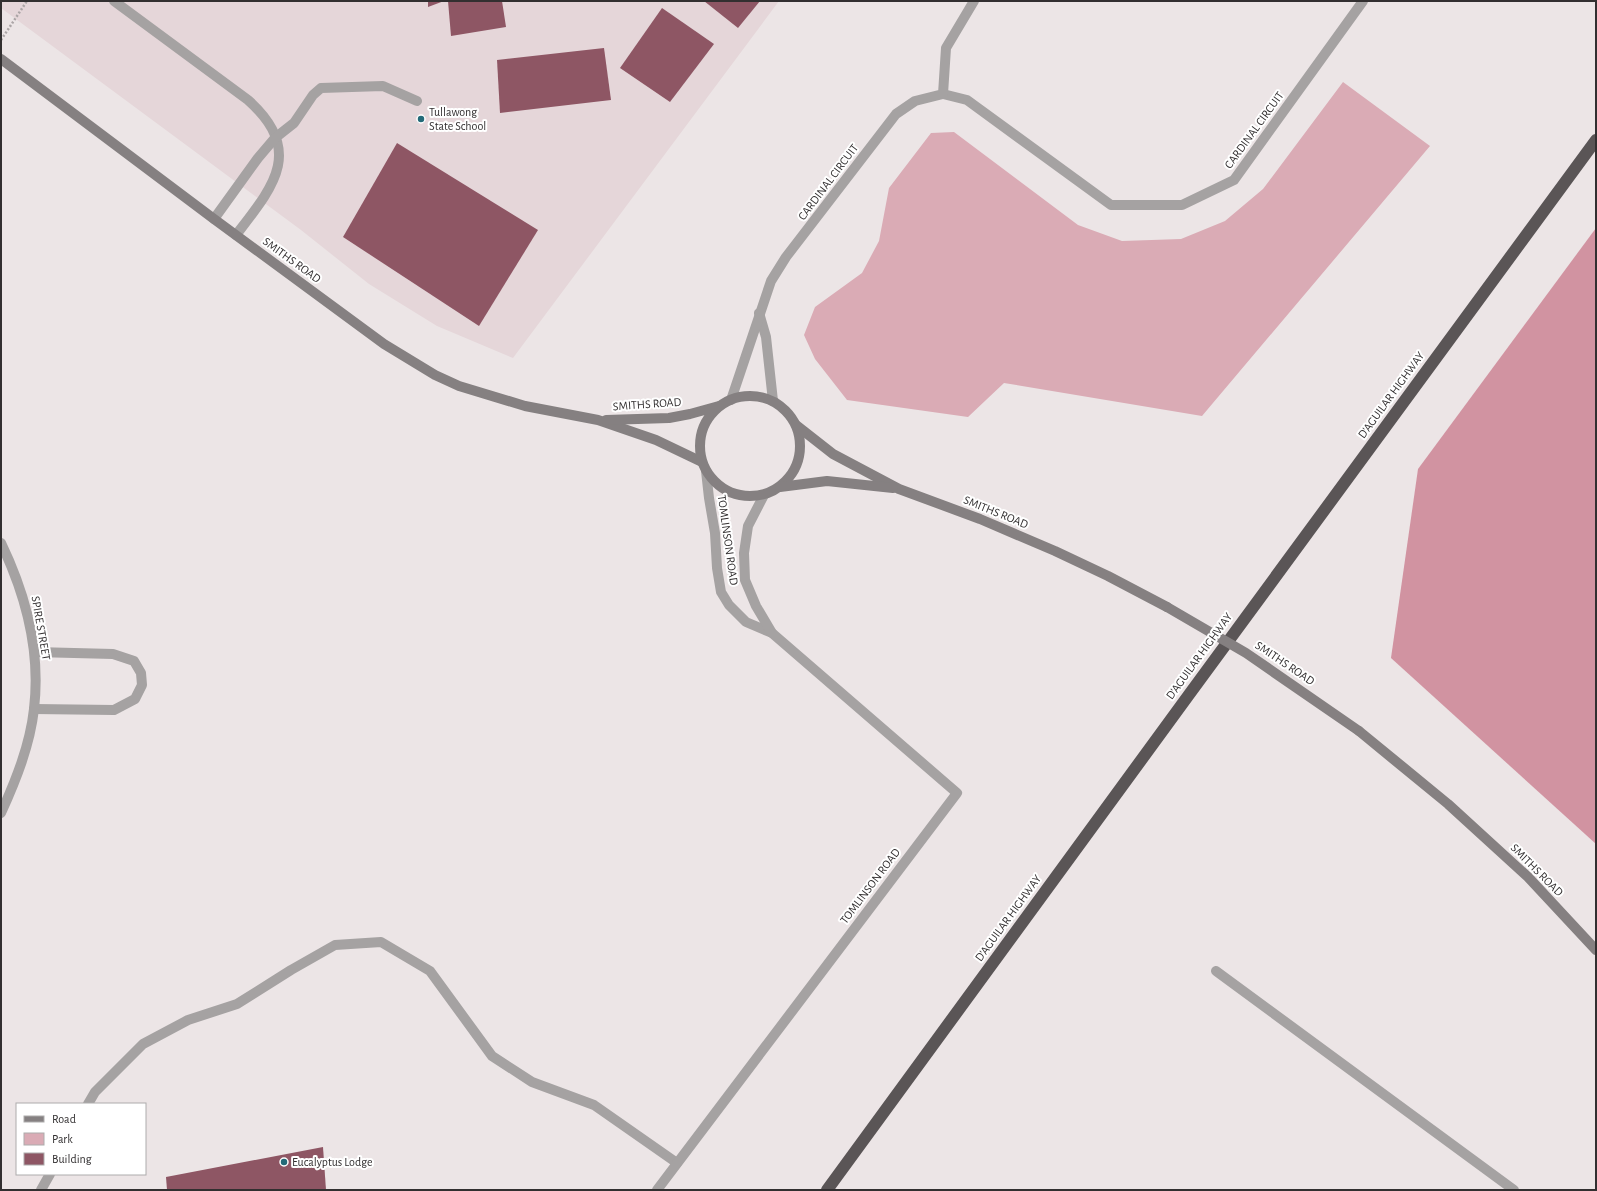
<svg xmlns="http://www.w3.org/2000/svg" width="1597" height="1191" viewBox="0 0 1597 1191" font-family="'Alegreya Sans',sans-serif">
<rect width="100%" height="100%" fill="#ece5e6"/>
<polygon fill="#e5d6d9" points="1,1 779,1 513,358 437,326 369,284 301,230 1,8"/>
<polygon fill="#daabb5" points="1343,82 1430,146 1202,416 1004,383 968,417 847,400 815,359 804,335 815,307 862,273 879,241 889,188 931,133 954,132 1078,225 1122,241 1181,239 1225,221 1263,189"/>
<polygon fill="#d193a1" points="1596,228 1596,844 1391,658 1418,469"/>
<g fill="#8e5664">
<polygon points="428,1 444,1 428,7"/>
<polygon points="448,1 502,1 506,27 451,36"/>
<polygon points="704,1 760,1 738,28"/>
<polygon points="662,8 714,44 670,102 620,68"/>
<polygon points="604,48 611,100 500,113 497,60"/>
<polygon points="397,143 538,230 479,326 343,237"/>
<polygon points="323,1147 326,1190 167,1190 166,1177"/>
</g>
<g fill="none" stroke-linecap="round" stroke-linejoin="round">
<polyline stroke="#aba5a6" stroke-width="2.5" stroke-dasharray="2 2" stroke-linecap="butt" points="1,40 27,1"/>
<g stroke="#a5a2a2" stroke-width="10">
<path d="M114 1 248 100C305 151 273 187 236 235"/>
<polyline points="214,219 258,158 275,138 294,123 313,95 321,88 383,86 417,101"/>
<polyline points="34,709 114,710 135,699 142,685 141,673 134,661 113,654 35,652"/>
<polyline points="1216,971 1514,1190"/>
</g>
<g stroke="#a5a2a2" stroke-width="10">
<polyline points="943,94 967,100 1111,205 1182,205 1234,180 1363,1"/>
<polyline points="759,313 766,337 773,401"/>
<polyline points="731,400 771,281 786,257 896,114 915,101 943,94 946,48 974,1"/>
<polyline points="706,471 709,498 715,533 717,568 721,592 729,605 746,622 772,633"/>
<path d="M1 543C26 595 41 650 34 709 30 745 16 780 1 813"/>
<polyline points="88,1104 95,1092 143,1044 188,1020 237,1004 291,970 335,945 381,942 430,971 492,1056 532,1082 594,1105 677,1163"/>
<polyline points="41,1190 50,1174"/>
<polyline points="657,1190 957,793 772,633 756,606 745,580 744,553 748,526 764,495"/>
</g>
<g stroke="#858081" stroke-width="10">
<polyline points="1,59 214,219 384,344 435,375 459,386 525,406 598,420 656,440 702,462"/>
<circle cx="750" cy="446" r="50"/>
<polyline points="606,420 669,418 690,414 719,406"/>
<polyline points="796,425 833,454 899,489 980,519 1055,551 1108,576 1167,607"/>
<polyline points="780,487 827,481 893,488"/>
<polyline points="1359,731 1448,804 1528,877 1596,950"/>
</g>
<polyline stroke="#5a5556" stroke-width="12" points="827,1190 1188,696 1596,140"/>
<polyline stroke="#858081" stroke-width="10" points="1167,607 1246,653 1359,731"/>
</g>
<g fill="#236a78" stroke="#fff" stroke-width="1.5">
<circle cx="421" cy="119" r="4"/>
<circle cx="284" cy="1162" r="4"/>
</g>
<g text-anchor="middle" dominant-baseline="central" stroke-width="4" stroke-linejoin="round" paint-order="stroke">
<g font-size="12" fill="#322f30" stroke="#fff" text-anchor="start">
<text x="429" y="112">Tullawong<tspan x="429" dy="14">State School</tspan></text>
<text x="292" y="1162">Eucalyptus Lodge</text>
</g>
<g font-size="12" fill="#322f30" stroke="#fff">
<text transform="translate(1254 130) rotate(-54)">CARDINAL CIRCUIT</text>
<text transform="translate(828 182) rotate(-53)">CARDINAL CIRCUIT</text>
<text transform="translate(292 260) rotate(36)">SMITHS ROAD</text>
<text transform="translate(1391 395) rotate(-54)">D'AGUILAR HIGHWAY</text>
<text transform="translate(647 404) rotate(-4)">SMITHS ROAD</text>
<text transform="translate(996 512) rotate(22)">SMITHS ROAD</text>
<text transform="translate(728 540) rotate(82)">TOMLINSON ROAD</text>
<text transform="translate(41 628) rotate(80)">SPIRE STREET</text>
<text transform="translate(1199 656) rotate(-54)">D'AGUILAR HIGHWAY</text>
<text transform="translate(1285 663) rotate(34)">SMITHS ROAD</text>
<text transform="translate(1537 870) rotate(45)">SMITHS ROAD</text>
<text transform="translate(870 886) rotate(-53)">TOMLINSON ROAD</text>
<text transform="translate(1008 918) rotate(-54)">D'AGUILAR HIGHWAY</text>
</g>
</g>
<rect width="1597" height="1191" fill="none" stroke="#322f30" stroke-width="4"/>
<rect x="16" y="1103" width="130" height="72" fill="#ffffff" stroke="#adacac"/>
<rect x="24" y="1116" width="20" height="6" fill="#858081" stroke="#adacac"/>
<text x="52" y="1123" font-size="12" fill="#322f30">Road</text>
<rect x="24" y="1133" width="20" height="12" fill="#daabb5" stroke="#adacac"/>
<text x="52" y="1143" font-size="12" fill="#322f30">Park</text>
<rect x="24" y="1153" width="20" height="12" fill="#8e5664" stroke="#adacac"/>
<text x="52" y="1163" font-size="12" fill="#322f30">Building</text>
</svg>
